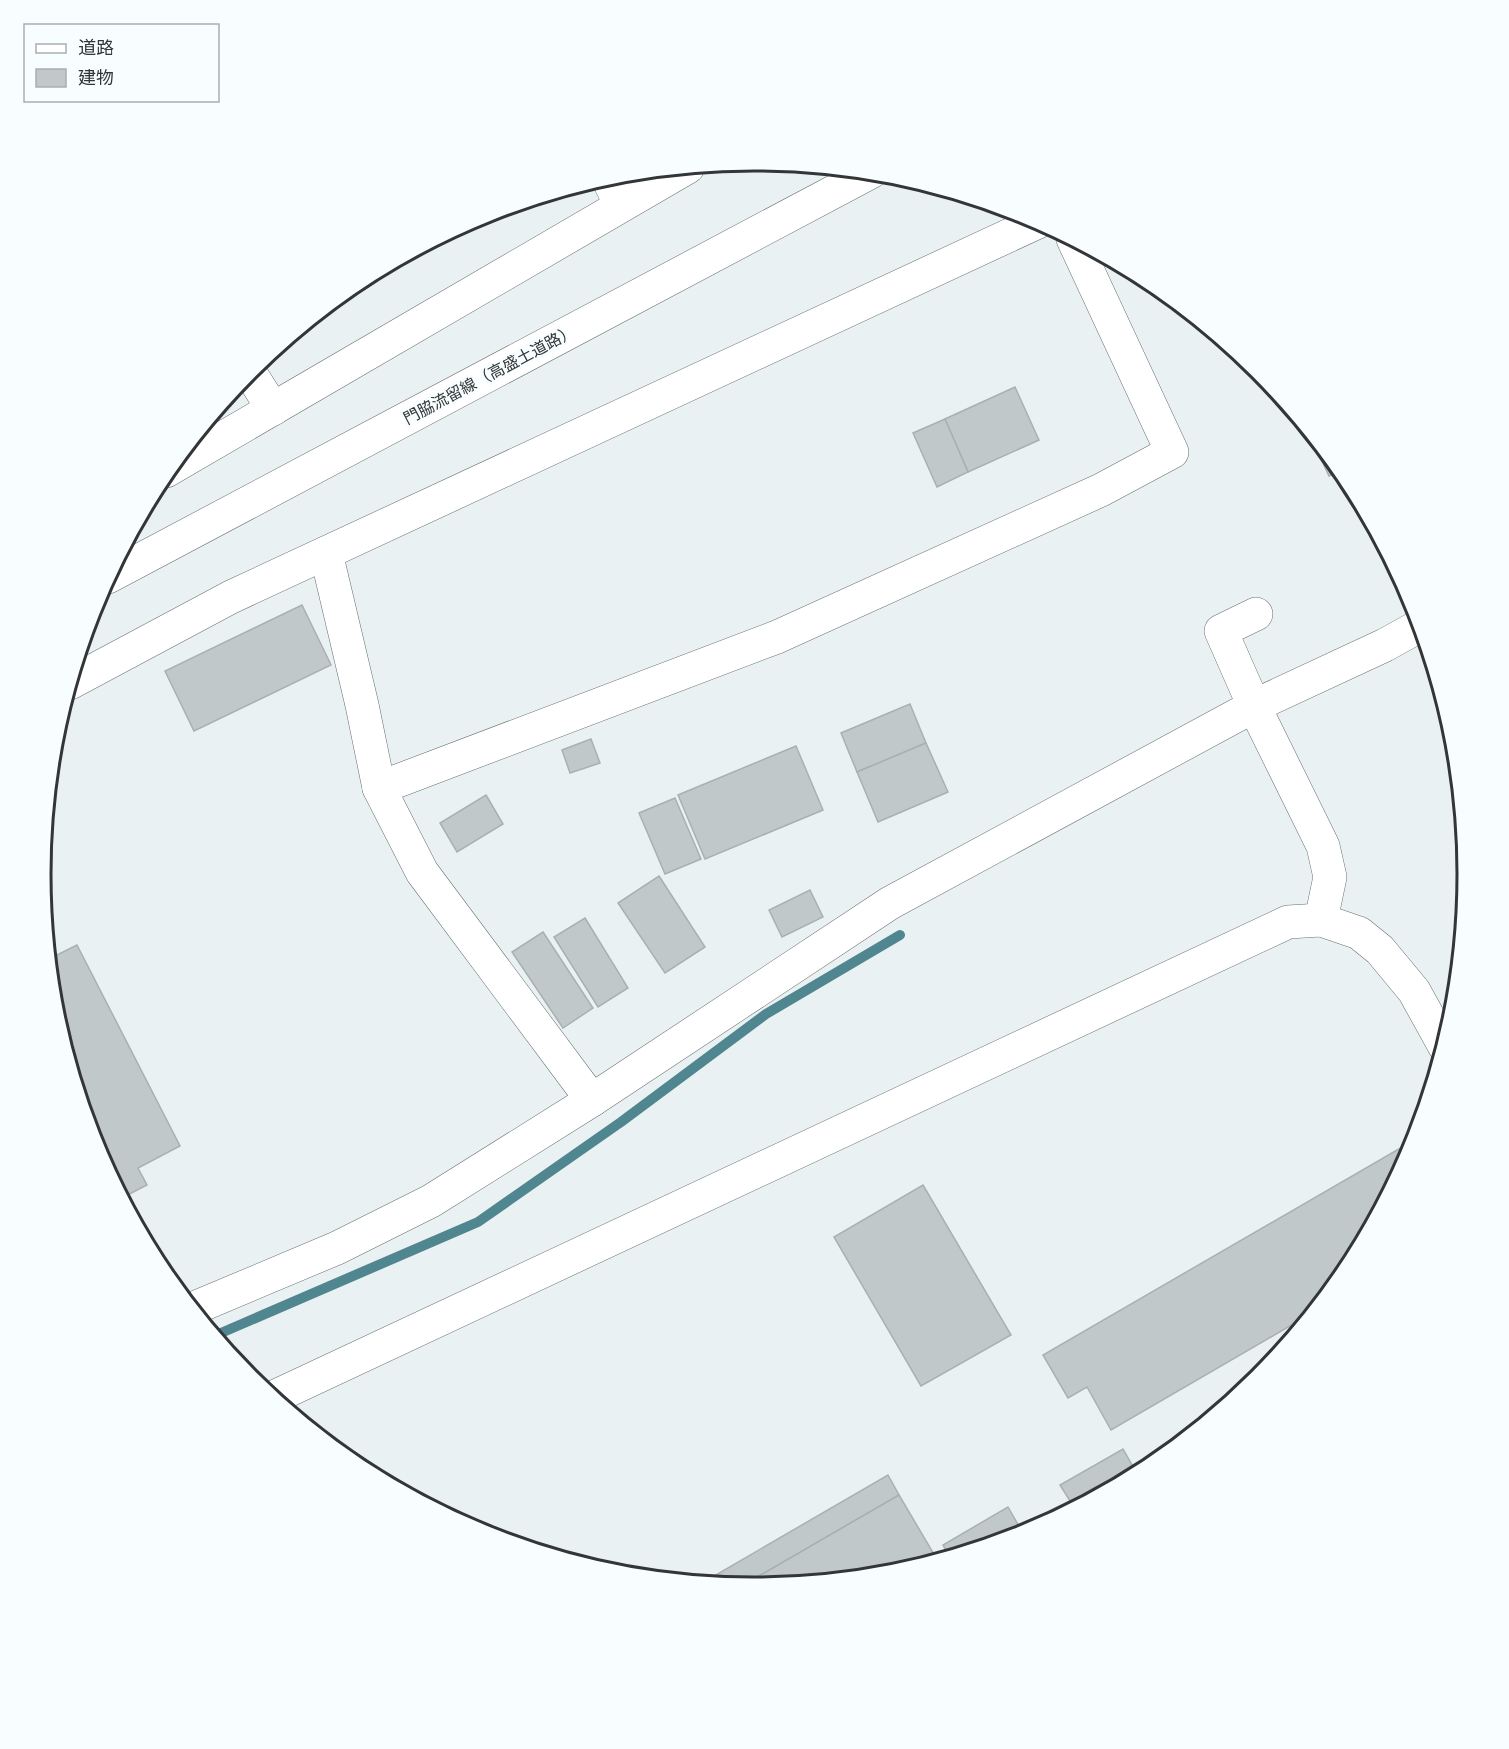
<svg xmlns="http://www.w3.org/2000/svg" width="1509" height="1749" viewBox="0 0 1509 1749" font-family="Lato,'Noto Sans JP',sans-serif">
<rect width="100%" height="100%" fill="#e9f1f2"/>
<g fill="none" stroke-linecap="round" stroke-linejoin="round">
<polyline stroke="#508690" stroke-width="10" points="214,1336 478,1222 621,1122 766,1014 900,935"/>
</g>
<g fill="#c1c8ca" stroke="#a9b0b1" stroke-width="1.5">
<polygon points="1015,387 1039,440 968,472 945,419"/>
<polygon points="945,419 968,472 937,487 913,433"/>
<polygon points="1306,427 1342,470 1329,476"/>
<polygon points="302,605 331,665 194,731 165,671"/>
<polygon points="910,704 926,743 857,772 841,733"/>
<polygon points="591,739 600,763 570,773 562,750"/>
<polygon points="926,743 948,792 878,822 857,772"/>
<polygon points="796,746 823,810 705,859 678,795"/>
<polygon points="486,795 503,824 457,852 440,823"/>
<polygon points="675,798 701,859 665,874 639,813"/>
<polygon points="659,876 705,947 665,973 618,903"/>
<polygon points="810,890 823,917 782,937 769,910"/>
<polygon points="585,918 628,988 598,1007 554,937"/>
<polygon points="543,932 593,1008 563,1028 512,952"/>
<polygon points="77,945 180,1146 138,1168 147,1185 122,1198 95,1147 54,1013 49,959"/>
<polygon points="1416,1139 1414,1148 1348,1271 1314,1312 1111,1430 1087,1387 1068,1398 1043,1355"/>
<polygon points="923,1185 1011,1335 921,1386 834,1237"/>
<polygon points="1181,1444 1151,1468 1075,1509 1060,1485 1123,1449 1135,1470"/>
<polygon points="888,1475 899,1495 740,1587 702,1583"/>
<polygon points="899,1495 938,1561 893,1575 754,1588 740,1587"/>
<polygon points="1008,1507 1024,1535 950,1558 943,1545"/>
</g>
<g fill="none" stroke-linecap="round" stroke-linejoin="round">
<g stroke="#6a7072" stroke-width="34">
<g id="minor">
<polyline points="607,177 621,205"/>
<polyline points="249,371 273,409"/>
<polyline points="166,471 688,167"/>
<polyline points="326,553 362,705 379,788 422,872 592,1100"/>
<polyline points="70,683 231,597 1040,221"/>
<polyline points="379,788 777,637 1101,490 1172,452 1073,239"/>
<polyline points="1321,920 1330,877 1323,846 1254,706 1385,645 1421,625"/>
<polyline points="192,1309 337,1248 431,1201 592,1100 890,903 1254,706 1221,631 1256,614"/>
<polyline points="272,1398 1288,922 1321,920 1359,933 1380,950 1414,991 1445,1047"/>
</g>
</g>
<g stroke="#6a7072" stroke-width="34">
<polyline id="major" points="108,577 871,172"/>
</g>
<use href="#minor" stroke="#fff" stroke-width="33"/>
<use href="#major" stroke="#fff" stroke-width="33"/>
</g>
<g text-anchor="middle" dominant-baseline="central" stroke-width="6" stroke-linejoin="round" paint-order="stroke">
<g font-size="16" fill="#333536" stroke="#f8feff">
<text transform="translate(489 374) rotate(-28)">門脇流留線（高盛土道路）</text>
</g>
</g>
<path d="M0 0H1509V1749H0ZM51 874a703 703 0 1 1 1406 0a703 703 0 1 1-1406 0Z" fill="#f8feff" fill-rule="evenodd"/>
<path fill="none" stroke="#333536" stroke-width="3" d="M51 874a703 703 0 1 1 1406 0a703 703 0 1 1-1406 0Z"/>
<rect x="24" y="24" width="195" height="78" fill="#f8feff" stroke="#a9aeaf" stroke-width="1.5"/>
<rect x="36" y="44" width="30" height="9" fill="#ffffff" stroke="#a9aeaf" stroke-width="1.5"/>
<text x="78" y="54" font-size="18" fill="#333536">道路</text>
<rect x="36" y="69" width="30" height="18" fill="#c1c8ca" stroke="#a9aeaf" stroke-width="1.5"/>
<text x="78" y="84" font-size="18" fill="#333536">建物</text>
</svg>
